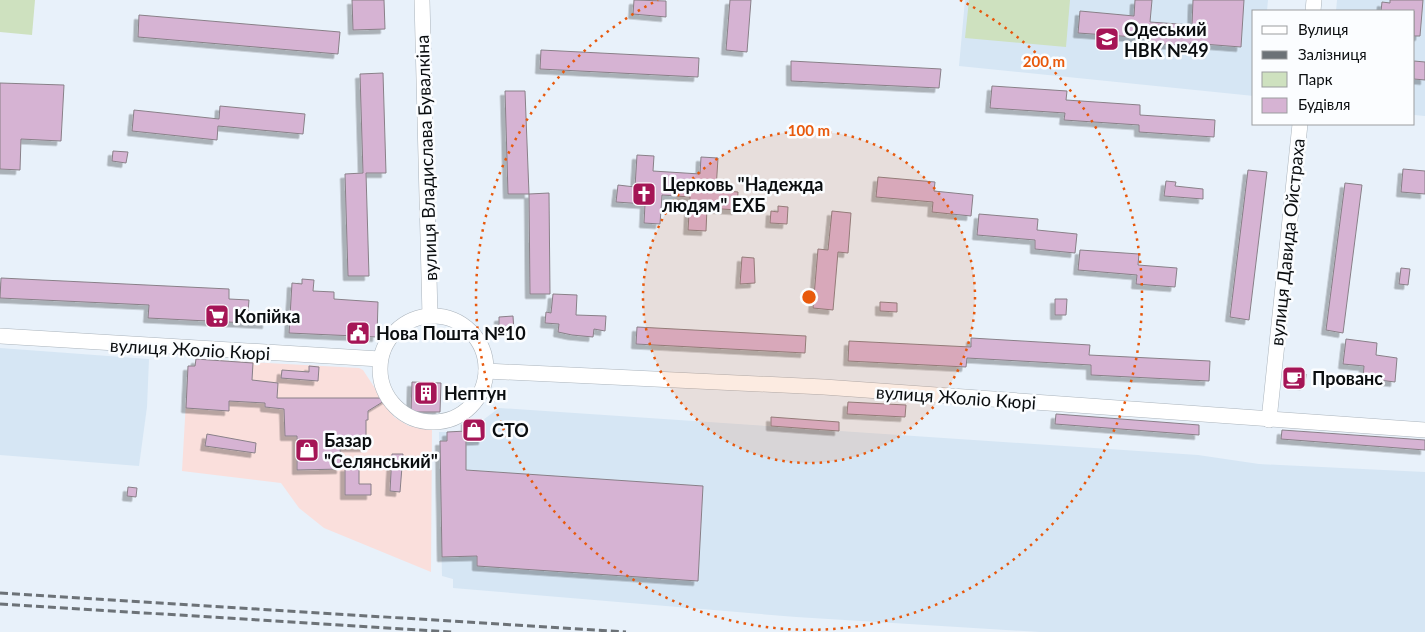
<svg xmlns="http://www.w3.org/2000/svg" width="1425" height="632" viewBox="0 0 1425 632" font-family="Lato,sans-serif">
<defs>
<filter id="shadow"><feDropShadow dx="-4.5" dy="4.5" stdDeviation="0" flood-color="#0004"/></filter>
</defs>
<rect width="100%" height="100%" fill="#e8f1fa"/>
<polygon fill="#fadfdc" points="196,359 359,368 363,370 394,417 409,426 432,429 431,572 324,528 299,508 281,483 182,471 188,366 195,366"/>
<g fill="#d6e6f4">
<polygon points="965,0 1268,0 1267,11 1254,11 1254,96 959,66"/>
<polygon points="1337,0 1425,0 1425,116 1414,115 1414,11 1336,11"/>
<polygon points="0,348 149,359 147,407 139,466 0,455"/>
<polygon points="499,408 1198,455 1259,464 1425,472 1425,632 1040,632 796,617 453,588 453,579 442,576 439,432 456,432 456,441 483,440 483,420"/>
</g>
<g fill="#cee1bf">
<polygon points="0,0 35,0 32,35 0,32"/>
<polygon points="969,0 1070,0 1066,47 965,38"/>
</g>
<g fill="#d6b3d3" stroke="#898088" filter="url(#shadow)">
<polygon points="352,0 384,0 385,29 353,30"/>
<polygon points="634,0 666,1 666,17 633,14"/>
<polygon points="730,0 751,0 747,52 726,50"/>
<polygon points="1135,0 1152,0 1150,22 1192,25 1193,0 1244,0 1241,47 1190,43 1190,46 1149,43 1149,38 1078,33 1080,11 1134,16"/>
<polygon points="1390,0 1423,0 1420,36 1414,36 1414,11 1381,11 1382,2 1390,3"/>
<polygon points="139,15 340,32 338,54 138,37"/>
<polygon points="541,50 699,58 698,77 540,69"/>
<polygon points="791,61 941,69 939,88 791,81"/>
<polygon points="1414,61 1425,62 1425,80 1414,79"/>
<polygon points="383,73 386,173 366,173 369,276 348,276 345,174 363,173 360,74"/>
<polygon points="0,83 64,85 61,141 21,139 20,170 0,169"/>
<polygon points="992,86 1067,91 1066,100 1140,105 1140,115 1215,120 1214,137 1139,132 1139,125 1064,120 1065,113 990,108"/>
<polygon points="505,91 525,91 529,194 508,194"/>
<polygon points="220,106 305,114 303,134 218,126 217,140 132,131 134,110 219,119"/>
<polygon points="113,151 128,152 126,163 112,161"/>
<polygon points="637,155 654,156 653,171 700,174 701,157 718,158 716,190 738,192 737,210 707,208 706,231 688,230 690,197 662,195 660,224 644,223 645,204 616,202 618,185 635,187"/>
<polygon points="1403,169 1425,171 1425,194 1401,192"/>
<polygon points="1248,170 1267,172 1249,320 1230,317"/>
<polygon points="878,177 935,182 934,191 973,195 971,216 932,212 933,202 876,197"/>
<polygon points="1166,181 1176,182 1175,186 1203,189 1203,199 1164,196"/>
<polygon points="1345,183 1362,185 1343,333 1326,330"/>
<polygon points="549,193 550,294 530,294 529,194"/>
<polygon points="778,206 788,207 787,224 770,223 771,211 778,212"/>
<polygon points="832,211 851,213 848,253 838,252 833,310 813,308 818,249 828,250"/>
<polygon points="979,214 1038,219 1037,230 1077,234 1075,253 1035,249 1035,240 977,235"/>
<polygon points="1080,250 1139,254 1138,265 1177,268 1175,287 1136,284 1137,275 1078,270"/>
<polygon points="742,257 754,258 755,283 740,284"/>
<polygon points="1401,268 1410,269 1408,285 1399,284"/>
<polygon points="1,278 229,289 229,299 249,300 248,312 267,313 267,324 148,318 149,305 0,298"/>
<polygon points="302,279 314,280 313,291 334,292 334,299 378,302 377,337 289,333 292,283 302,284"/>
<polygon points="553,294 577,295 576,315 606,316 605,331 594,329 593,337 572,335 558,332 559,324 545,323 546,312 551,313"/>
<polygon points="1055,299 1067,299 1066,315 1055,315"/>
<polygon points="880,302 897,303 897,312 880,311"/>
<polygon points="513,316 514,332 499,333 499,317"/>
<polygon points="637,327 806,336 805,353 636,344"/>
<polygon points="971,338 1090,345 1089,355 1210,361 1209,381 1091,375 1091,365 967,358 966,367 848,361 849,341 971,347"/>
<polygon points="1346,339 1377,343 1376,355 1397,358 1395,382 1363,378 1364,366 1343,364"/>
<polygon points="196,359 253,363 252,380 278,383 277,398 389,398 368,411 368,420 366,420 366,447 340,447 341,469 297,470 297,436 285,436 284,409 265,407 265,403 229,401 229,411 186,408 188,366 195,366"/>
<polygon points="309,366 319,367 318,381 281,378 282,370 309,372"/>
<polygon points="1290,372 1306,374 1305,385 1289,383"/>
<polygon points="412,382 441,383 440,412 411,412"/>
<polygon points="848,402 906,405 905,417 847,414"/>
<polygon points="1056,414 1199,425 1199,435 1055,424"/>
<polygon points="771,417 839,422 839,431 771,426"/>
<polygon points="466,420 483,420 483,440 466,441 466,470 703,486 698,581 477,566 477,556 442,557 440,441 447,441 447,432 466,431"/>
<polygon points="1282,430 1425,440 1425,450 1281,439"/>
<polygon points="207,434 256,443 255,453 205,446"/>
<polygon points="392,454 403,454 400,492 390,491"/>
<polygon points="345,467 359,467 359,484 371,484 371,495 345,495"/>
<polygon points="128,487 137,488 136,497 127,496"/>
</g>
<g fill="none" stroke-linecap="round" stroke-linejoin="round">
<g stroke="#abb4bc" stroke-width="16">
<g id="minor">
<polyline points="422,0 430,316"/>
<polyline points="1313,11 1314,0"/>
<circle cx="433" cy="369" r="53"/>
<polyline points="0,336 380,359"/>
<polyline points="486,371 824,387 1425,430"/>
<polyline points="1269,420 1300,124"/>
</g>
</g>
<use href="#minor" stroke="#fff" stroke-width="15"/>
<g stroke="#6c7277" stroke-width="3" stroke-dasharray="8 4" stroke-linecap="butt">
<polyline points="0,593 626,632"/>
<polyline points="0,604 453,632"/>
</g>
</g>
<circle cx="809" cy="297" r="166" fill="#e8590c" fill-opacity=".12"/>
<g fill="none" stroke="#e8590c" stroke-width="2.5" stroke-dasharray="2.5 5">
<circle cx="809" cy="297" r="166"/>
<path d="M960 0A333 333 0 1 1 658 0"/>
</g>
<defs>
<g id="school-square" transform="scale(1.25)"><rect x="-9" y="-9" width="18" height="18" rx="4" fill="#a51556" stroke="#fbfdff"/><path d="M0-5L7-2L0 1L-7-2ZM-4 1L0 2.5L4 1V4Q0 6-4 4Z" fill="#fff"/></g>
<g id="church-square" transform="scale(1.25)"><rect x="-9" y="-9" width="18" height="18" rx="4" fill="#a51556" stroke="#fbfdff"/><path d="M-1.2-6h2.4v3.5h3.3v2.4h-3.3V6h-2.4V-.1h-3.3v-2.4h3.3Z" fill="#fff"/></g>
<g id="supermarket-square" transform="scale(1.25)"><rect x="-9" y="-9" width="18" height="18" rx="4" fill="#a51556" stroke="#fbfdff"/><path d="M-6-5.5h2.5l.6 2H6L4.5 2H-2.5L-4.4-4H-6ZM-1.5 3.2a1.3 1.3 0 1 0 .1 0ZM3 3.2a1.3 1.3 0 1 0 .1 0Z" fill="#fff"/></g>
<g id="civic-square" transform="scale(1.25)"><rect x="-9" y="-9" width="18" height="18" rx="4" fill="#a51556" stroke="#fbfdff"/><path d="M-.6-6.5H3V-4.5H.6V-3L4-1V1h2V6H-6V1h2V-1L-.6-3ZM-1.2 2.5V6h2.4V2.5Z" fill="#fff"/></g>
<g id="cafe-square" transform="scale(1.25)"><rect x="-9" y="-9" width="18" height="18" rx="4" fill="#a51556" stroke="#fbfdff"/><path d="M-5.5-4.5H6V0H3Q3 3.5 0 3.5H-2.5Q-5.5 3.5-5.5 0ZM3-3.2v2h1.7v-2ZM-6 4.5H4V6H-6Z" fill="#fff"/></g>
<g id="building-square" transform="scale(1.25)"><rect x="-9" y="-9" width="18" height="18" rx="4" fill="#a51556" stroke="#fbfdff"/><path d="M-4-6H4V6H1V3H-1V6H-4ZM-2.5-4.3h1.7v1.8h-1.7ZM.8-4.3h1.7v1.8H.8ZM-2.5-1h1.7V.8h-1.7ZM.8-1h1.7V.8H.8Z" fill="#fff"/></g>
<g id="shop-square" transform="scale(1.25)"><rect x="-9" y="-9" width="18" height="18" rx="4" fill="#a51556" stroke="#fbfdff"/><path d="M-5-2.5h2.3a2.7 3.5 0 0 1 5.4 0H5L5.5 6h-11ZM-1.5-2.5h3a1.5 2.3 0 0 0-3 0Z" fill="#fff"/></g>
</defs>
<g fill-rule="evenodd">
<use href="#school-square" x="1107" y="39"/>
<use href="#church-square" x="644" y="194"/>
<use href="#supermarket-square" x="217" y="316"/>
<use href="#civic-square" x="358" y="333"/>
<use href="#cafe-square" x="1294" y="378"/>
<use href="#building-square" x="426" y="393"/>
<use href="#shop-square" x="474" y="430"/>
<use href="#shop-square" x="307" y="450"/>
</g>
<g text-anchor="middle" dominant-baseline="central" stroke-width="5" stroke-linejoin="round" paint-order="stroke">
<g font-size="18" font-weight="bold" fill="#0a0d0f" stroke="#fbfdff" text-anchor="start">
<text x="1124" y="29">Одеський<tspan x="1124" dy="21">НВК №49</tspan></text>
<text x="662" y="184">Церковь "Надежда<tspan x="662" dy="21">людям" ЕХБ</tspan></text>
<text x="234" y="316">Копійка</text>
<text x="376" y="333">Нова Пошта №10</text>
<text x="1312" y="378">Прованс</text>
<text x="444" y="393">Нептун</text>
<text x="492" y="430">СТО</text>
<text x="324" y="440">Базар<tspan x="324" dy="21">"Селянський"</tspan></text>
</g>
<g font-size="18" fill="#0a0d0f" stroke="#fbfdff">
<text transform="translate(426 158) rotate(-92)">вулиця Владислава Бувалкіна</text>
<text transform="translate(1287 242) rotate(-84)">вулиця Давида Ойстраха</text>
<text transform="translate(190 349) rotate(3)">вулиця Жоліо Кюрі</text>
<text transform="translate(956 397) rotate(4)">вулиця Жоліо Кюрі</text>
</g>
</g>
<circle cx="809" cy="297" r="8" fill="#e8590c" stroke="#fbfdff" stroke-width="2.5"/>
<g font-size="15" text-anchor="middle" font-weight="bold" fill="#e8590c" stroke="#fbfdff" stroke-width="5" stroke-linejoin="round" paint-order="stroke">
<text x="1044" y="67">200 m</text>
<text x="809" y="136">100 m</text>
</g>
<rect x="1252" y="10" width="162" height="115" fill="#fbfdff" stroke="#9b9d9f"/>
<rect x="1262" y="26" width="25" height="8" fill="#ffffff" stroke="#9b9d9f"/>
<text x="1298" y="35" font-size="15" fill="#0a0d0f">Вулиця</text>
<rect x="1262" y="51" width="25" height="8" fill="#6c7277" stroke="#9b9d9f"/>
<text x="1298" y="60" font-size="15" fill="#0a0d0f">Залізниця</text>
<rect x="1262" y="72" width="25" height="15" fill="#cee1bf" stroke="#9b9d9f"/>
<text x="1298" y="85" font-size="15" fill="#0a0d0f">Парк</text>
<rect x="1262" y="98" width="25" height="15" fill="#d6b3d3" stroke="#9b9d9f"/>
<text x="1298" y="110" font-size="15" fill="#0a0d0f">Будівля</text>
</svg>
